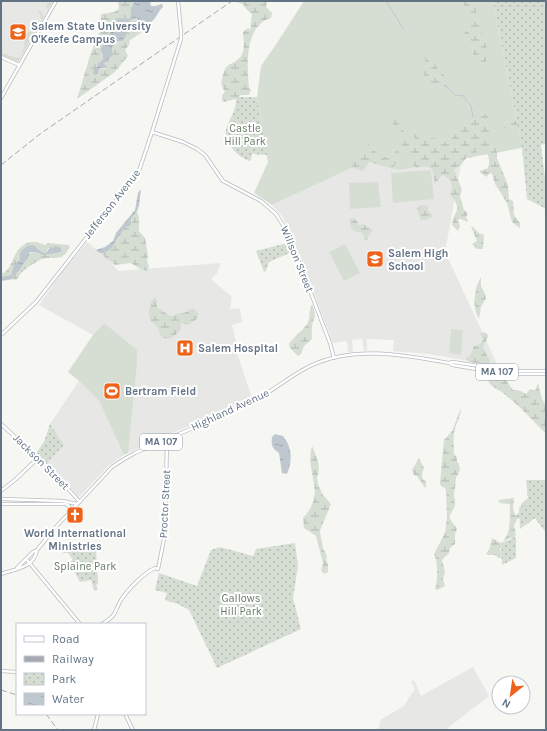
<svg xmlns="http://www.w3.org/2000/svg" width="547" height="731" viewBox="0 0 547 731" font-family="Karla,sans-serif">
<defs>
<pattern id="wetland-marsh" width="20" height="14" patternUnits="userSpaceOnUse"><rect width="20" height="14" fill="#d6ded3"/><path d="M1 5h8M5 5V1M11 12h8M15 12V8" fill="none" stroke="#b1b8b1"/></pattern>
<pattern id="park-dots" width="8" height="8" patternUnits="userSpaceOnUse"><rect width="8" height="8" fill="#d6ded3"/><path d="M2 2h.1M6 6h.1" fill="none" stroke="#b1b8b1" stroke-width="1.8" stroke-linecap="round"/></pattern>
<pattern id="water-ripples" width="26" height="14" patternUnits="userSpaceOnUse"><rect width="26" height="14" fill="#bec8ce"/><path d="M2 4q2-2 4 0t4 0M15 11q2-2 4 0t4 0" fill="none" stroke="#9ea7ad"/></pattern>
</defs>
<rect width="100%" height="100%" fill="#f6f6f2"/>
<g fill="#e7e8e6">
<polygon points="1,1 53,1 19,61 1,54"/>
<polygon points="371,159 462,159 445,252 498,366 428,354 393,351 394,340 367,339 367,351 364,351 362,339 352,340 353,352 348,352 347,341 333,343 289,228 282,216 272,205"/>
<polygon points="87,242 111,262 118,271 221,263 217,273 211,279 232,297 230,309 240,308 242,322 232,325 236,342 235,347 252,398 128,453 107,406 104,323 93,335 39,305 61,273"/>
<polygon points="79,381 99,401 124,455 108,466 79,497 47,463 64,445 50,424"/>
<polygon points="473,667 489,696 445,730 377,730 380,725 380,720 404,706 412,693 415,690 413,685 411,683 413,680 415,682 421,696"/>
</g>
<g fill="#d6ded3">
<polygon points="51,1 53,1 18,62 1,55 2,53 16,58 17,57 20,58 25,45 23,43 25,42 27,45 22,35 37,28 42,20 40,17 41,16 38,10 40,10 44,17 48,9 46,6 47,4 49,3"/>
<polygon points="304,1 493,1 522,148 399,170 371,159 272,205 254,193 268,162 257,97 261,66 277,43"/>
<polygon points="431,170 434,199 393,203 391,173"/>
<polygon points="378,182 381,207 350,209 349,183"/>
<polygon points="345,244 360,273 344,281 329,252"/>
<polygon points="104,323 137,350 137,364 128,453 124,455 99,401 79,381 68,372 93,335"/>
<polygon points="451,329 463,330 461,355 449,353"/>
</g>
<g fill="url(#wetland-marsh)">
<polygon points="118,1 135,1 131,8 130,19 119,18 111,29 100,50 103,55 103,62 98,63 96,69 98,74 99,68 106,69 104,64 112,56 112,47 118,43 131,20 137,18 140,23 145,25 149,22 151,22 145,30 130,40 129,45 125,50 128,56 115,72 77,99 90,56 100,30 101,14 114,12 119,9"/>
<path d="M237 1H267L266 7 272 13 271 18C244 26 247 65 249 88L251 89 249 95H241L236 99 224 102 222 101V96L225 91C218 84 223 75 226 67 229 64 234 63 237 60 247 53 243 42 243 32L248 28 250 30 252 14 247 10 243 4 236 2Z"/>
<path d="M463 1H478C476 6 476 15 477 20 481 34 496 57 481 68L476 63 474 56 464 34 470 24Z"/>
<path d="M424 57 432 60 438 69 448 79 450 83 448 87 428 86 425 83C422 75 428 63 424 57Z"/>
<path d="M397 114C405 118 402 130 405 138 406 141 411 146 414 148L416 144 414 135 416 132 424 138H434L443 142H446L453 137 473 116 487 114 492 128 504 123 514 122 522 116 528 184 519 129 511 126C503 129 494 130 488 136L493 141 497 151V158L508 185 509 199 513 201 514 215 520 223V228L513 223 511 219 507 203 495 184 492 174 490 173 486 177 479 171 487 169C492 162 488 148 479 148L472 158 467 157 461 165 454 169 462 190 460 196 464 210 468 213 466 217 468 221 467 222 461 219H459L458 221 460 226 458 231 452 225C454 207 464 213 450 194L452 187 450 180 445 176 442 175 435 184C432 170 435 164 417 168L411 164 410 161 413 154 406 153 395 164 393 169 369 162 363 171 352 168V167L356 158 367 154 368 144 371 145C376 154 380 158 391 157L397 150 401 151 402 142 398 132 391 121V117Z"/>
<path d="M422 205 428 206V211L433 215C431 219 424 221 421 220L417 209 419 206Z"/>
<polygon points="137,211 139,218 139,231 145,238 148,255 147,261 149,267 147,271 140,269 131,263 115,265 101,254 118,240 123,228 132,222 131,219"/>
<polygon points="353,218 357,221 359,226 363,224 373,230 368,237 368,240 365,240 362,233 354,231 351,228 350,219"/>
<polygon points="471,226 472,226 479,233 484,235 483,249 477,249 472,244 477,241"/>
<path d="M30 242H37L45 245 48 243 68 245 70 247C59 266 52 253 38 261 33 264 26 268 22 272 20 275 19 277 16 280L13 279 12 278C13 276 15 275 17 273 22 269 23 262 28 259L30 253 35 252 39 254 62 252 61 248H48L47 252 44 253 37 248 20 254V260L14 267 11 275 1 277V274C14 271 11 247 30 242Z"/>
<path d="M481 277V286L485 294 486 298 481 307 479 319C472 308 474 288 481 277Z"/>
<path d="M155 297 157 300V307L170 316H173L178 313H184L193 308 198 313V318L188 325 181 323V329C177 335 169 342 162 337 159 334 160 331 158 328 156 325 153 324 151 321 147 315 149 301 155 297Z"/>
<path d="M312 305C318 316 313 318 312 328 311 332 312 335 312 339L304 346 301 354 298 356 290 348 289 344C294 336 302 332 307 324 311 318 308 310 312 305Z"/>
<path d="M483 332 486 333 488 335C488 340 485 341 484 345 482 350 488 356 490 360L489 365 470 362 466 360V358L470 356 474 346C480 344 486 343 480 334Z"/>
<path d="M490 377 506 380 513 390 521 391 526 394 530 389 535 391 538 383 542 399 546 405V434C532 420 519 405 503 393 497 388 489 387 488 379Z"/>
<path d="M461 408C461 417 455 425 454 433 453 440 454 447 454 454L457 457V462L459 464 460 470 456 478 455 488 454 493 455 506 450 515V519L457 529 455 534V544L450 548 449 553 442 560 445 572 443 579 445 586 437 590 435 589C438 581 438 561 434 554L445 533 447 517 446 491 445 488 441 486 440 483 444 440 452 431Z"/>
<path d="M312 446C316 455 322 467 317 477L318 484 323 495 331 504 321 528 320 532 323 548 327 556 326 560 328 564V572L325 574 321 571 323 563 316 536 304 528 303 518C328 491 304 474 312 446Z"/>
<polygon points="419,458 424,468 422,474 422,478 426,482 426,486 425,488 417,476 414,475 412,470"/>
<path d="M527 491H531L529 523 525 525 520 518 517 519 514 526C515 532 518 534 513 539L510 538 505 541 504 540C512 529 509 518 510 505L509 504 500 503 498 500 514 498 513 508 515 516C520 513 521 510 521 504L528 498Z"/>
<polygon points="492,538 502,544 502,545 500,550 502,553 501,558 499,558 495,555 488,555 486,554 489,550"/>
</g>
<g fill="url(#park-dots)">
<polygon points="493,1 546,1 546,143 541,145 546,186 546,209 527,199 522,148"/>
<path d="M236 97H257L267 155 252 154 251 160 249 161C238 156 224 144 226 130 229 118 237 111 236 97Z"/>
<polygon points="287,243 292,252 269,262 266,271 264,272 256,251"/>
<polygon points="50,424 64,445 47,463 36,453 44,442"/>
<polygon points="526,480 546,480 546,533 535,518 520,529 519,507 529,505"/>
<polygon points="516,537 516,558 502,565 501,543"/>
<polygon points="295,543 298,566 293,598 301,629 217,668 189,610 178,604 165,600 167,593 155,590 159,573 197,586 211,550 220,547 253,556 256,549"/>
<polygon points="72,545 96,550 98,584 96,585 98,589 95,591 93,587 91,580 80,582 69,562 73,560 68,553 63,553 63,552 70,551"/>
</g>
<g fill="url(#water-ripples)">
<path d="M135 1H150L151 6H155L162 4 163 7C157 12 157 18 151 22 148 21 145 25 141 25L137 18 131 20 130 24 126 27V36L122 41H119L112 47V56L104 64 108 68H99L98 74 95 75 93 73 94 69 97 67 98 63 103 61V55L100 50 110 32 111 22 119 18 130 19 131 8Z"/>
<path d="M141 189 139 206 137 211 131 219V225L124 228C119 236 108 262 96 250L105 247 113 241 116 233 135 210 138 193Z"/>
<path d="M32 245 44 253 47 252 50 247 54 248 57 246 61 248 62 252 43 255 35 252H30L28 259C23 262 22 269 17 273 15 275 13 276 12 278L13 279 1 281V277L11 275 14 265 20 260V252L27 246Z"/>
<path d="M275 434 283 436C292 447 293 460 287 474L282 473 279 453C272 448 271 446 272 437Z"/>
</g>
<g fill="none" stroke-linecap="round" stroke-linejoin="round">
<g stroke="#bec8ce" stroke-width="1">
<polyline points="386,1 403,28"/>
<polyline points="446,86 455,95 464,96 467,102"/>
<polyline points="469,103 471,106 473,117"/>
</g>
<g stroke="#b7bcc1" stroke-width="4">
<g id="secondary">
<polyline points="178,1 181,32"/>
<polyline points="1,57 19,65"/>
<polyline points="152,132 183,142 197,149 205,155 223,181 261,201 276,214 288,233 330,343 334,358"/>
<polyline points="1,335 36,302 139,171 152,132 181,39"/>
<polyline points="1,424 47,466 80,502"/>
<polyline points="1,491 16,479 38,458"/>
<polyline points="1,499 63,501 77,504"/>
<polyline points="1,504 65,504 68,505 72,510"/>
<path d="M102 624C118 614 113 614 121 600 128 589 144 573 155 568L158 569 165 534 167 440"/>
<polyline points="94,730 98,714"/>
</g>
</g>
<g stroke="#b8bcc0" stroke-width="4">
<g id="primary">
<polyline points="1,98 56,1"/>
<polyline points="450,363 452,365 507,374 546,374"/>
<polyline points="27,560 80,624"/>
<path d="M17 568 33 552 37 550 54 529 112 467 121 461 135 453 253 402C272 391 290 376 310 366 354 345 404 355 449 363L453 362 512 371H546"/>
<path d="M1 574C15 569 34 568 37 550"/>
<polyline points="1,671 17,672"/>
<polyline points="125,714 133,730"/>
</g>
</g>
<use href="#secondary" stroke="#fff" stroke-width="2.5"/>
<use href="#primary" stroke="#fff" stroke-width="2.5"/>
<g stroke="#a5aab1" stroke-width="1" stroke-dasharray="6 3" stroke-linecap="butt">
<polyline points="1,165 40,134 232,1"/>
<polyline points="1,690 17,695"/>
<polyline points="46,714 58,730"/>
</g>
<g stroke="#b7bcc1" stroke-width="4" stroke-linecap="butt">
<polyline id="secondary-bridge" points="181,32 181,39"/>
</g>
<use href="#secondary-bridge" stroke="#fff" stroke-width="2.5"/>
</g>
<defs>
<g id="university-square" transform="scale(0.9)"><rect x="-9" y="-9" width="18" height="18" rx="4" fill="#ef621a" stroke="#fff"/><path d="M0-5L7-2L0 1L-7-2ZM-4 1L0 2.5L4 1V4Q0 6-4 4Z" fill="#fff"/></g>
<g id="school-square" transform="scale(0.9)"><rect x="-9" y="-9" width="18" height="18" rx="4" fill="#ef621a" stroke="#fff"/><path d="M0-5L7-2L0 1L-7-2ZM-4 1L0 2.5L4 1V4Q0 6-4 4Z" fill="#fff"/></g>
<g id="hospital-square" transform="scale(0.9)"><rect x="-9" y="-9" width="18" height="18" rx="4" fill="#ef621a" stroke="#fff"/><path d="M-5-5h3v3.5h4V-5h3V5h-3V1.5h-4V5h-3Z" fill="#fff"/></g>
<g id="stadium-square" transform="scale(0.9)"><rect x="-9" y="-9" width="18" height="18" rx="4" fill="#ef621a" stroke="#fff"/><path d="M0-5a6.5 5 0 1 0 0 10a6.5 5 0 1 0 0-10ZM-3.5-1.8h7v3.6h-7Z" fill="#fff"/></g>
<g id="church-square" transform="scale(0.9)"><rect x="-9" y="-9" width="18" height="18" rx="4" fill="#ef621a" stroke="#fff"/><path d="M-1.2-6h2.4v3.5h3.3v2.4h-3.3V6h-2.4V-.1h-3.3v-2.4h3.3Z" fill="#fff"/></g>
</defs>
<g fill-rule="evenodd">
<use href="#university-square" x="18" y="32"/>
<use href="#school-square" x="375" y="259"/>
<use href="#hospital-square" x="185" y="348"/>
<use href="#stadium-square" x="112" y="391"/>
<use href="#church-square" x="75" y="515"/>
</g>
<g text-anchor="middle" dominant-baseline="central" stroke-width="4" stroke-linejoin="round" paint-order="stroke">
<g fill="#fff" stroke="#929daa" stroke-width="1">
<rect x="476" y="364" width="42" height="16" rx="3"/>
<rect x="140" y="434" width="42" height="16" rx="3"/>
</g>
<g font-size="10" font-weight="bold" fill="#637386">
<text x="497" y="372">MA 107</text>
<text x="161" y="442">MA 107</text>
</g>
<g font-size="11" font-weight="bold" fill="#637386" stroke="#fff" text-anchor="start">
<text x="31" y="26">Salem State University<tspan x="31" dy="13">O'Keefe Campus</tspan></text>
<text x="388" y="253">Salem High<tspan x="388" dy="13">School</tspan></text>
<text x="198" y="348">Salem Hospital</text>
<text x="125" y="391">Bertram Field</text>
<text x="75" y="533" text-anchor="middle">World International<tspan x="75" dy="13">Ministries</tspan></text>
</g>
<g font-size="11" fill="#657c62" stroke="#fff">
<text x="245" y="128">Castle<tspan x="245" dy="13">Hill Park</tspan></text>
<text x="85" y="566">Splaine Park</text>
<text x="241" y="598">Gallows<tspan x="241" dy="13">Hill Park</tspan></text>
</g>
<g font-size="11" fill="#637386" stroke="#fff">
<text transform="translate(112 204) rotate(-52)">Jefferson Avenue</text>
<text transform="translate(297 259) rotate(68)">Willson Street</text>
<text transform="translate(230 410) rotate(-25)">Highland Avenue</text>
<text transform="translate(41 462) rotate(45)">Jackson Street</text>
<text transform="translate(165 504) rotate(-87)">Proctor Street</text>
</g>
</g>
<rect width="547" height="731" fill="none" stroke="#637386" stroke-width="4"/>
<rect x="16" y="623" width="130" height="92" fill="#ffffff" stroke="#c1c7cf"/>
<rect x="24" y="636" width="20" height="6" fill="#ffffff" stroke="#c1c7cf"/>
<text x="52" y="643" font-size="12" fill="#637386">Road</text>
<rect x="24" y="656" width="20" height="6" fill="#a5aab1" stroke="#c1c7cf"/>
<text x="52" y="663" font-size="12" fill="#637386">Railway</text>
<rect x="24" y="673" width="20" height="12" fill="url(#park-dots)" stroke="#c1c7cf"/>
<text x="52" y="683" font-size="12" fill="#637386">Park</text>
<rect x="24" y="693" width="20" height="12" fill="url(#water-ripples)" stroke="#c1c7cf"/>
<text x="52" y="703" font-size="12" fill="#637386">Water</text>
<g transform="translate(511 695) rotate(210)"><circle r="19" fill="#ffffff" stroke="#c1c7cf"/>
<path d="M0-3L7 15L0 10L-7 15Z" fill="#ef621a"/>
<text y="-6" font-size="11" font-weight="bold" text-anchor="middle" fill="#637386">N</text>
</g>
</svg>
